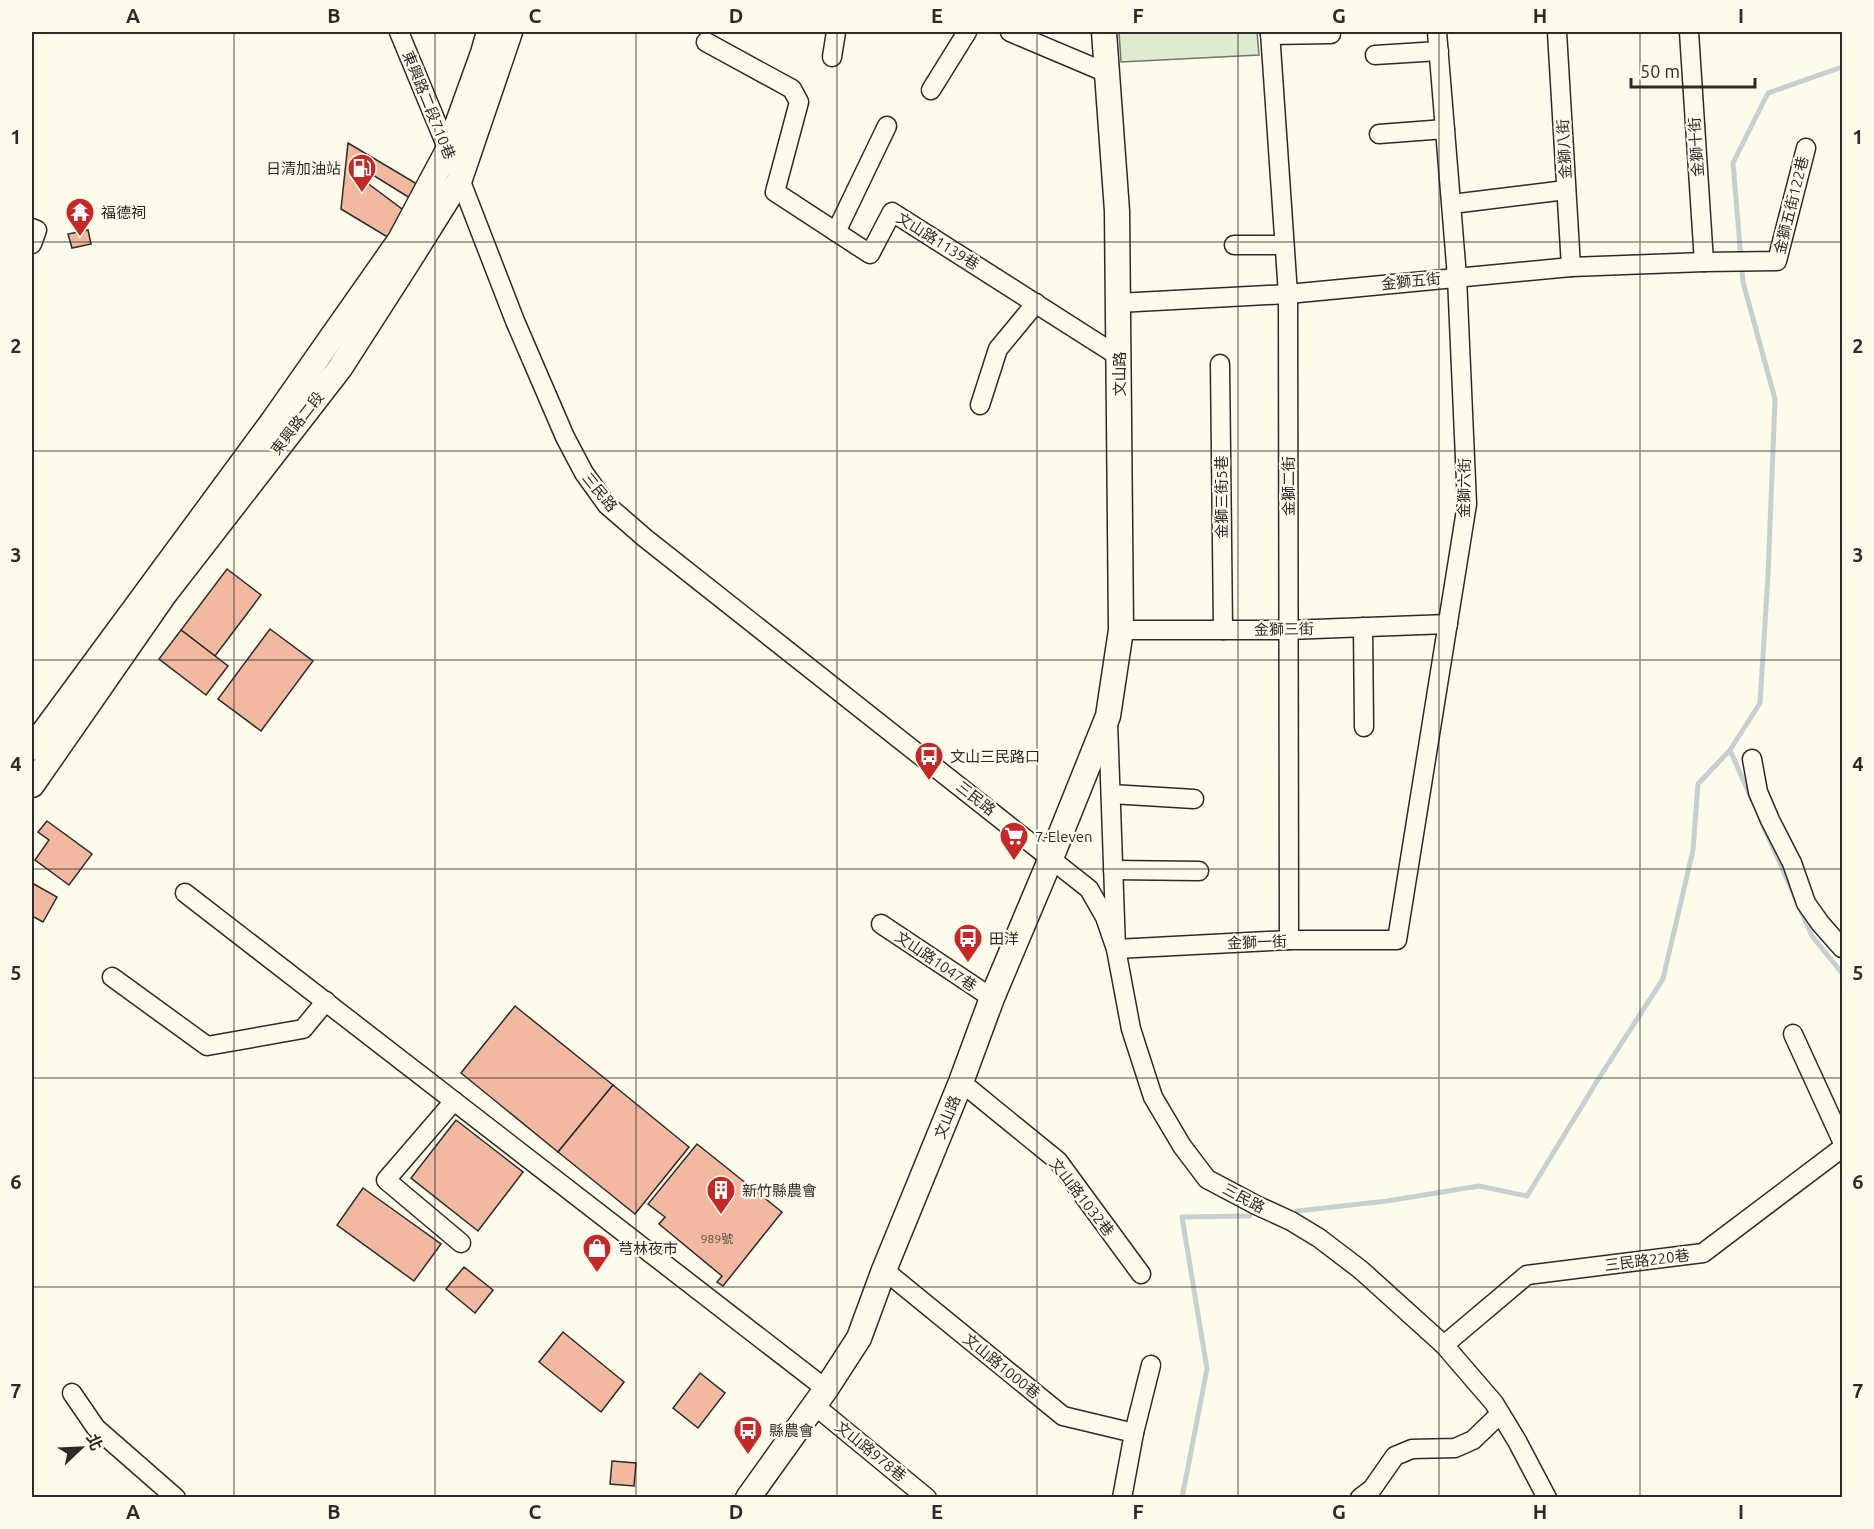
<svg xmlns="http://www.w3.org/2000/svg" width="1874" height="1529" viewBox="0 0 1874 1529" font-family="Ubuntu,'Noto Sans TC',sans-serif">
<rect width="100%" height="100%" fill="#fdfbea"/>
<polygon fill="#deebd1" stroke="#74746e" stroke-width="1.5" points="1119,32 1257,32 1259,55 1121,62"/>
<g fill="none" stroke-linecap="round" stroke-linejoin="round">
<g stroke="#c7d0d0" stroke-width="5">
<polyline points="1752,800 1730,750 1760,703 1768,576 1775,399 1743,282 1733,163 1768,93 1842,67"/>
<polyline points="1763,825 1812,936 1842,973"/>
<polyline points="1297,1211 1387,1201 1479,1186 1527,1196 1599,1078 1663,979 1693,850 1698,784 1730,750"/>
<polyline points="1182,1498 1207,1369 1182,1217 1250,1216"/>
</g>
</g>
<g fill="#f2b8a0" stroke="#2b2b2b" stroke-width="1.5">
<polygon points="348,143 422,187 413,200 360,167 358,176 410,215 394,241 341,209"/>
<polygon points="88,230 91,244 72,248 68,234"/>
<polygon points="227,569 261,595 215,656 181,630"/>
<polygon points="270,629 313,661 261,731 218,699"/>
<polygon points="181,630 228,666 206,695 159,659"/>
<polygon points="47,821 92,854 69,885 35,860 49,840 38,832"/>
<polygon points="32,883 57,897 43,922 32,916"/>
<polygon points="515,1006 613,1085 558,1152 461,1073"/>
<polygon points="613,1085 689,1147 635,1214 558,1152"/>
<polygon points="456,1120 523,1172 478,1231 411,1178"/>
<polygon points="697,1144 782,1212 723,1286 717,1282 722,1276 659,1224 665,1217 648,1204"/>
<polygon points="363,1188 441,1244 414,1281 337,1225"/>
<polygon points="464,1267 493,1290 475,1313 446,1289"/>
<polygon points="563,1332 624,1382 601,1412 539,1362"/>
<polygon points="700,1373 725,1393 698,1428 673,1408"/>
<polygon points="612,1461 636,1463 634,1486 610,1484"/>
</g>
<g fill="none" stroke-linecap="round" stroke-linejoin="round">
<g stroke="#2b2b2b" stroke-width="21">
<g id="minor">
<polyline points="399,32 460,179 515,321 565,437 584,473 607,505 645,538 1089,889 1105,917 1116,949 1131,1029 1153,1097 1182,1146 1207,1179 1256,1205 1291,1221 1319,1238 1361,1270 1444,1345 1494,1403 1517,1441 1547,1498"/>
<polyline points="1010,32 1107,73"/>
<polyline points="1270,32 1288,294 1289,940"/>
<polyline points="1557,32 1571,267"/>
<polyline points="1689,32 1704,262"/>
<polyline points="1270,35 1331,34"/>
<polyline points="706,42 792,89 799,102 775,192 870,254 892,212 1118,356"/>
<polyline points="1375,55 1439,51"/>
<polyline points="832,57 836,32"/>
<polyline points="931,90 967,32"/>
<polyline points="1379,134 1445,129"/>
<polyline points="1452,204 1566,190"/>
<polyline points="32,228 37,230 32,244"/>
<polyline points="836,232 887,126"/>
<polyline points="1234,245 1284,245"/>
<polyline points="1118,303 1288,294 1571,267 1704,262 1777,261 1806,148"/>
<polyline points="1220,364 1223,630"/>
<polyline points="980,405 998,349 1036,303"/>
<polyline points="1363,627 1364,727"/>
<polyline points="1121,630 1288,630 1448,624"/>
<polyline points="1108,722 1116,949 1289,940 1397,940 1467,504 1457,277 1437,32"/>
<polyline points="1752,759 1758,792 1770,820 1792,863 1806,903 1820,923 1842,948"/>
<polyline points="1111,794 1194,799"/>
<polyline points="1113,870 1199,871"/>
<polyline points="185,893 826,1389"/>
<polyline points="881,924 992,998"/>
<polyline points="112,977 207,1046 303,1029 326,1001"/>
<polyline points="1793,1034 1842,1141"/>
<polyline points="961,1082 1058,1161 1141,1274"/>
<polyline points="454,1101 386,1180 461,1243"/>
<polyline points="884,1270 1063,1416 1134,1433"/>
<polyline points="1444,1345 1527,1275 1703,1253 1842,1148"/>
<polyline points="72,1393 96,1428 176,1498"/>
<polyline points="814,1405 927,1498"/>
<polyline points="1122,1498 1134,1433 1151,1365"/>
<polyline points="1360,1498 1372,1489 1395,1456 1412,1449 1455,1448 1473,1440 1500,1414"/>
</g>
</g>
<g stroke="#2b2b2b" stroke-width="27">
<g id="major">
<polyline points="32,748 273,421 400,240 448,150 483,53 489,32"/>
<polyline points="32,785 164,595 340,368 408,262 460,179 510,32"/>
<polyline points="748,1498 826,1389 859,1338 884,1270 961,1082 992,998 1051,858 1108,716 1121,630 1117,211 1104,32"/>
</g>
</g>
<use href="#minor" stroke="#fdfbea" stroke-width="18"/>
<use href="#major" stroke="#fdfbea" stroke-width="24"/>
</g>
<path fill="none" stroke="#2b2b2b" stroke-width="1.5" stroke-opacity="0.55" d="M234 32V1498M435 32V1498M636 32V1498M837 32V1498M1037 32V1498M1238 32V1498M1439 32V1498M1640 32V1498M32 242H1842M32 451H1842M32 660H1842M32 869H1842M32 1078H1842M32 1287H1842"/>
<defs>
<g id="fuel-pin" transform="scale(1.5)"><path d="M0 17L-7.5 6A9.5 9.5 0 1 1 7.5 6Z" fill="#c62828" stroke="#fdfbea"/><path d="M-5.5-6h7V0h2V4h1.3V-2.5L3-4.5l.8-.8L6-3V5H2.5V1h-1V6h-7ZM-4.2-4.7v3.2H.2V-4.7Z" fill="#fff"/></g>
<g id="temple-pin" transform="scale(1.5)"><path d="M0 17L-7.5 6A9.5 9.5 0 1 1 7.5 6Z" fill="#c62828" stroke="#fdfbea"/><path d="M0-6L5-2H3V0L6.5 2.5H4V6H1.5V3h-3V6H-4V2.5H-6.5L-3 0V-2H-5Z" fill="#fff"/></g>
<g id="bus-pin" transform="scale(1.5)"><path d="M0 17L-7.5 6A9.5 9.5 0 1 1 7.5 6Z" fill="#c62828" stroke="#fdfbea"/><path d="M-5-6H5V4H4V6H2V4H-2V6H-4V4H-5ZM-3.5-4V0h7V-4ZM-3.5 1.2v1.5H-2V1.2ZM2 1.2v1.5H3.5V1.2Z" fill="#fff"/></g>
<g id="supermarket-pin" transform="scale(1.5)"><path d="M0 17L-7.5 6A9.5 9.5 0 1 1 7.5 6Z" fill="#c62828" stroke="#fdfbea"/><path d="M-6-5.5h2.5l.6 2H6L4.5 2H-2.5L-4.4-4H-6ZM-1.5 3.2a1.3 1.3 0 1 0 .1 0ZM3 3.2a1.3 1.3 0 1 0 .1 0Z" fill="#fff"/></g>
<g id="building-pin" transform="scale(1.5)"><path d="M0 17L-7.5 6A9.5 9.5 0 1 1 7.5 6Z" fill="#c62828" stroke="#fdfbea"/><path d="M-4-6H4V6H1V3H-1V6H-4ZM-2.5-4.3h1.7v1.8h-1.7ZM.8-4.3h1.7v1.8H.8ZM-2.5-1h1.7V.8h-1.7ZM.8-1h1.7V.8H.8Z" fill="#fff"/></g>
<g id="shop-pin" transform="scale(1.5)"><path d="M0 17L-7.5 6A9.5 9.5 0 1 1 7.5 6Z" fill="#c62828" stroke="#fdfbea"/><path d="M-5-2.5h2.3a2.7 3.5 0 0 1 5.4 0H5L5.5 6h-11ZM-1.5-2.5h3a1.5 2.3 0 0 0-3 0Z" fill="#fff"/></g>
</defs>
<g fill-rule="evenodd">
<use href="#fuel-pin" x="362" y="168"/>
<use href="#temple-pin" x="80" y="212"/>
<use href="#bus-pin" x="929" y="756"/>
<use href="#supermarket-pin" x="1014" y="836"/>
<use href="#bus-pin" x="968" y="938"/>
<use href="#building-pin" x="721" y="1190"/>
<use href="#shop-pin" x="597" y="1248"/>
<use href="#bus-pin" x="748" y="1430"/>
</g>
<g text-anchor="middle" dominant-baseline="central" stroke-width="4.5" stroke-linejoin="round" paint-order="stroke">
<g font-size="12" fill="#5d4e48">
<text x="717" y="1238">989號</text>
</g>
<g font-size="15" fill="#2b2b2b" stroke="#fdfbea">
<text transform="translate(429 105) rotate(68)">東興路二段710巷</text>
<text transform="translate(1696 147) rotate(-94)">金獅十街</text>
<text transform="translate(1564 149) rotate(-93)">金獅八街</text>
<text transform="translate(1791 205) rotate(-76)">金獅五街122巷</text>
<text transform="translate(938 241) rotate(32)">文山路1139巷</text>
<text transform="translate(1411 281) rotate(-6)">金獅五街</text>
<text transform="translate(1119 374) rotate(-90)">文山路</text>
<text transform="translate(297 423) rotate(-52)">東興路二段</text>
<text transform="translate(1288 486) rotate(-90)">金獅二街</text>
<text transform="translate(1464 488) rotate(-89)">金獅六街</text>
<text transform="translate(600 492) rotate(51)">三民路</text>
<text transform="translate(1221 497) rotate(-90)">金獅三街5巷</text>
<text transform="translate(1284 629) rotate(-1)">金獅三街</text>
<text transform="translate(976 798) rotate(38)">三民路</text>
<text transform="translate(1257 942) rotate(-2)">金獅一街</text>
<text transform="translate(936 961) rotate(34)">文山路1047巷</text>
<text transform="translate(947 1117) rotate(-68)">文山路</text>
<text transform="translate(1082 1197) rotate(52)">文山路1032巷</text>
<text transform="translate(1244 1198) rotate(28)">三民路</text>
<text transform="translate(1647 1260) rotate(-7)">三民路220巷</text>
<text transform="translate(1002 1366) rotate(39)">文山路1000巷</text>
<text transform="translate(871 1451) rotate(39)">文山路978巷</text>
</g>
<g font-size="15" fill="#2b2b2b" stroke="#fdfbea" text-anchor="start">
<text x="341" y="168" text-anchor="end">日清加油站</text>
<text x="101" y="212">福德祠</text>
<text x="950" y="756">文山三民路口</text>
<text x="1035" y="836">7-Eleven</text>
<text x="989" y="938">田洋</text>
<text x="742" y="1190">新竹縣農會</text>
<text x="618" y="1248">芎林夜市</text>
<text x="769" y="1430">縣農會</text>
</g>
</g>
<rect width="1874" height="1529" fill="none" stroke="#fdfbea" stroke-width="66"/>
<g transform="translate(81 1448) rotate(67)" stroke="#fdfbea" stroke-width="4.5" paint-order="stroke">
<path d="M0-4.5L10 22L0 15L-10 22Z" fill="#2b2b2b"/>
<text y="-9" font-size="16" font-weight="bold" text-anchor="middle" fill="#2b2b2b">北</text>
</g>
<path d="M1631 78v9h124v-9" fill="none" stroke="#2b2b2b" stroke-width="3"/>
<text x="1640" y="78" font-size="18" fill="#2b2b2b" stroke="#fdfbea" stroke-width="4.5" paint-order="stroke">50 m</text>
<rect x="33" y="33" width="1808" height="1463" fill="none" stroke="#2b2b2b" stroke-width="2"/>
<g font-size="20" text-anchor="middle" font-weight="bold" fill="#2b2b2b">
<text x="133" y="23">A</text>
<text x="334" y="23">B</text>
<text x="535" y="23">C</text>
<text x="736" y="23">D</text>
<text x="937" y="23">E</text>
<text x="1138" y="23">F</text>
<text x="1339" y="23">G</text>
<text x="1540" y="23">H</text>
<text x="1741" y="23">I</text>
<text x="16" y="144">1</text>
<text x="1858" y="144">1</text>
<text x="16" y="353">2</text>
<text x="1858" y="353">2</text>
<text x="16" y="562">3</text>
<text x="1858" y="562">3</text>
<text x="16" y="771">4</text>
<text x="1858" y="771">4</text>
<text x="16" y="980">5</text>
<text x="1858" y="980">5</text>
<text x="16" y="1189">6</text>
<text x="1858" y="1189">6</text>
<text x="16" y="1398">7</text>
<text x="1858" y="1398">7</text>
<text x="133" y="1519">A</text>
<text x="334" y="1519">B</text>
<text x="535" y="1519">C</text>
<text x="736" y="1519">D</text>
<text x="937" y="1519">E</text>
<text x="1138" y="1519">F</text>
<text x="1339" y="1519">G</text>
<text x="1540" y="1519">H</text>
<text x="1741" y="1519">I</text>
</g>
</svg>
